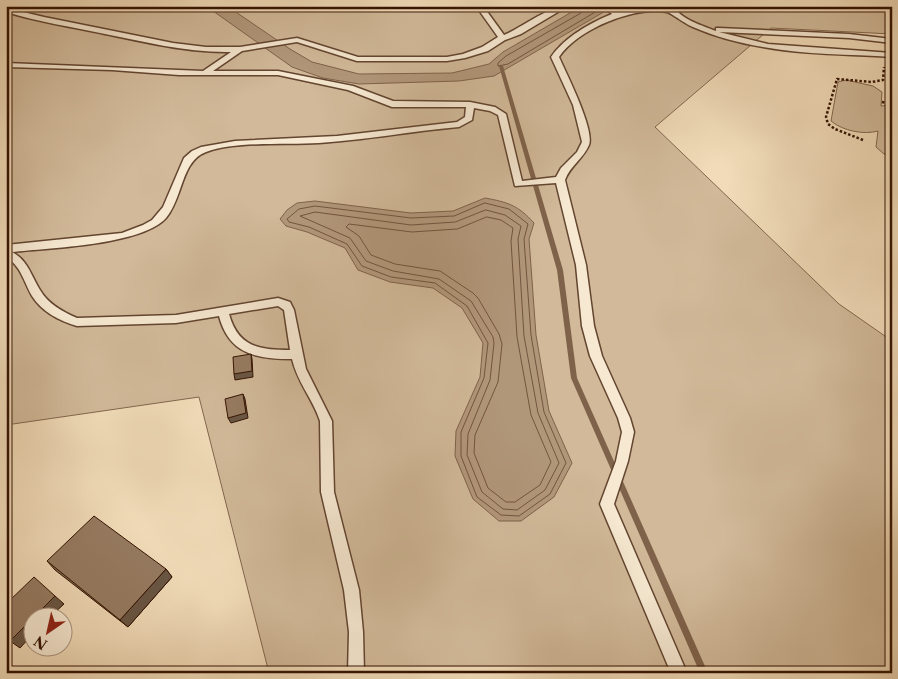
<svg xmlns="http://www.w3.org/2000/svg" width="898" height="679" viewBox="0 0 898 679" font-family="'Libre Caslon Text',serif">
<rect width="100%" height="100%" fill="#f1dbb8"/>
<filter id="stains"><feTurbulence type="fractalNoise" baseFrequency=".004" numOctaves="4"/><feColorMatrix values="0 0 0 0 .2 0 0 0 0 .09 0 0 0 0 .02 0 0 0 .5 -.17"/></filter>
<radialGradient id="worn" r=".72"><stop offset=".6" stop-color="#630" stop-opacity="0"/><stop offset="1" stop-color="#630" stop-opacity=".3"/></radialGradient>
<g fill="#d1b999" stroke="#82664e">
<polygon points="6,6 892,6 892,34 771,28 655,127 839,304 892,341 892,673 269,673 199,397 6,425"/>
<path d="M846 80 873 86 882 92 881 106 892 105V156L884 154 876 147 878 131C864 135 843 131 831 121L838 82Z"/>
</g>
<g fill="#b1977a" stroke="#7f624a">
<polygon points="206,6 227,6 290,49 312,62 359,74 452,73 489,64 503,52 582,6 614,6 494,76 459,81 359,84 323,78 292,67"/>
<path d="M485 198C507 202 518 205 534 223L529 239 536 335 549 411 572 463 554 497 521 521H499L473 499 455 456 456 431 480 377 483 343 462 308 433 288 390 282 358 270 345 248 307 232 286 226 280 219 287 210 297 203 315 201 411 213 453 211Z"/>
</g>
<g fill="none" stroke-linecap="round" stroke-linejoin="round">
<g stroke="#72553e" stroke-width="1">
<polyline points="583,6 581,13 506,56 498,63 498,66 508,64 602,8"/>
<polygon points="485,203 509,209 528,224 524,239 531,335 544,412 566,463 550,494 519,516 501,515 477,497 461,456 461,432 484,378 488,343 467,306 435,283 391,277 362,266 347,244 309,227 289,222 287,219 299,209 315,206 411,218 454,216"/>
<polygon points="486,210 505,215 521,226 518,239 524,336 538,413 559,463 545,490 517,510 503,509 482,492 467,455 468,434 490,380 494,343 493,337 471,301 439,279 393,271 366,261 350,238 300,216 315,212 411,225 455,222"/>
<polygon points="487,217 501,220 513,228 511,241 517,337 531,415 551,462 540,485 515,502 506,502 488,488 474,453 475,435 498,382 502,344 499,334 478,298 473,293 440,271 395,264 371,255 359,236 346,227 349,224 412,232 457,229"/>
</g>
<polygon fill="#7f624a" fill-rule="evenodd" points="499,65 503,66 563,270 577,378 708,673 700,673 571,378 557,270 499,66"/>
<g stroke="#634530" stroke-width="3">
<path id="lane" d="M476 6H483L504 35C523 27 548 6 568 6L521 34 505 40 488 51 465 58 447 61H357L297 42 242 51 213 71H278L353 86 393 101 470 102 495 107 506 114 522 181 556 177 561 168 577 152 582 142 573 105 551 57C565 37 590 23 612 14L602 6H610L618 12 673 6C682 20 701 25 716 31V28H719L849 34 892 39V43L849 38 719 32 768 44 892 53V57C849 54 805 55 763 47 739 43 716 37 693 27 687 25 671 13 667 12 634 6 578 29 559 57 566 73 595 130 589 145 583 159 570 166 565 180L586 265 594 326 602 356 630 418 634 432 628 461 614 504 687 673H671L600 504 616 461 622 432 618 418 590 356 582 326 576 265 556 183 515 186 498 115 490 111 474 108 472 120 459 127C412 131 366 140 319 143 287 145 234 141 206 152 181 161 183 198 166 218 142 245 49 248 12 252 28 260 31 276 40 290 48 304 63 312 77 318L176 315 278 298 290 302 294 310 306 369 332 421 334 492 359 590 363 632 364 673H348L349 632 344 590 321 492 320 421C313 399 297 382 292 359 256 359 229 354 219 316L176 323 77 326C60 321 42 312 32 296 24 282 21 266 6 257V245L122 233 143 225 152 220 163 207 184 158 192 151 201 147 235 141 337 136 457 122 465 117 466 107H392L348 90 278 75H179L112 70 6 67V63L203 71 231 52C188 53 146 42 105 34 72 27 39 22 6 12V8L44 17 173 43 206 47H240L297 38 358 57H447L463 54 482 47 498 37ZM278 306 284 310 290 350C259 350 238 347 229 314Z"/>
</g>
<g stroke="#341302" stroke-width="2.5" stroke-dasharray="2.5 2" stroke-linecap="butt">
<polyline points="882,102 892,104"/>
<polyline points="863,140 835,129 828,124 826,117 837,79 872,82 883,80 884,67"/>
</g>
<use href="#lane" fill="#f6e8d1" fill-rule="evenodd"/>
</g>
<polygon fill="#816a53" stroke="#341302" points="47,561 166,569 172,577 128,627 55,570"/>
<g fill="#695644" stroke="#341302">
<polygon points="251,354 252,359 253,377 235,380 234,374"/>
<polygon points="243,394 245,399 248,418 231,423 228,418"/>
<polygon points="166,569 172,577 128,627 120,620"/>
<polygon points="55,596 64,604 51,616 35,616"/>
<polygon points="32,619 32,635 20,648 10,641"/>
</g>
<g fill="#967b61" stroke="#341302">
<polygon points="251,354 252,371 234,374 233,357"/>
<polygon points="243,394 246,413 228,418 225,399"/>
<polygon points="94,516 166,569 120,620 47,561"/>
<polygon points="34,577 55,596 35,616 32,616 32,619 10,641 6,637 6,604"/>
</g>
<rect width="898" height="679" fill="none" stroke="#f1dbb8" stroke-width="25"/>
<rect x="8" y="8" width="883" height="664" fill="none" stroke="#341302" stroke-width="2.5"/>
<rect x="12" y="12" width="873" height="654" fill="none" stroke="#341302"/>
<g transform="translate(48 632) rotate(214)"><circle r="24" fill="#f6e8d1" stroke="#a8937e"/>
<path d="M0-4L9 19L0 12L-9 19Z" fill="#8f2418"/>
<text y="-8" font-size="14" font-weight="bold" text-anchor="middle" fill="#341302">N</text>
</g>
<rect width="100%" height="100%" filter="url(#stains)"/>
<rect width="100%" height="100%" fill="url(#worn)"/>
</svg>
